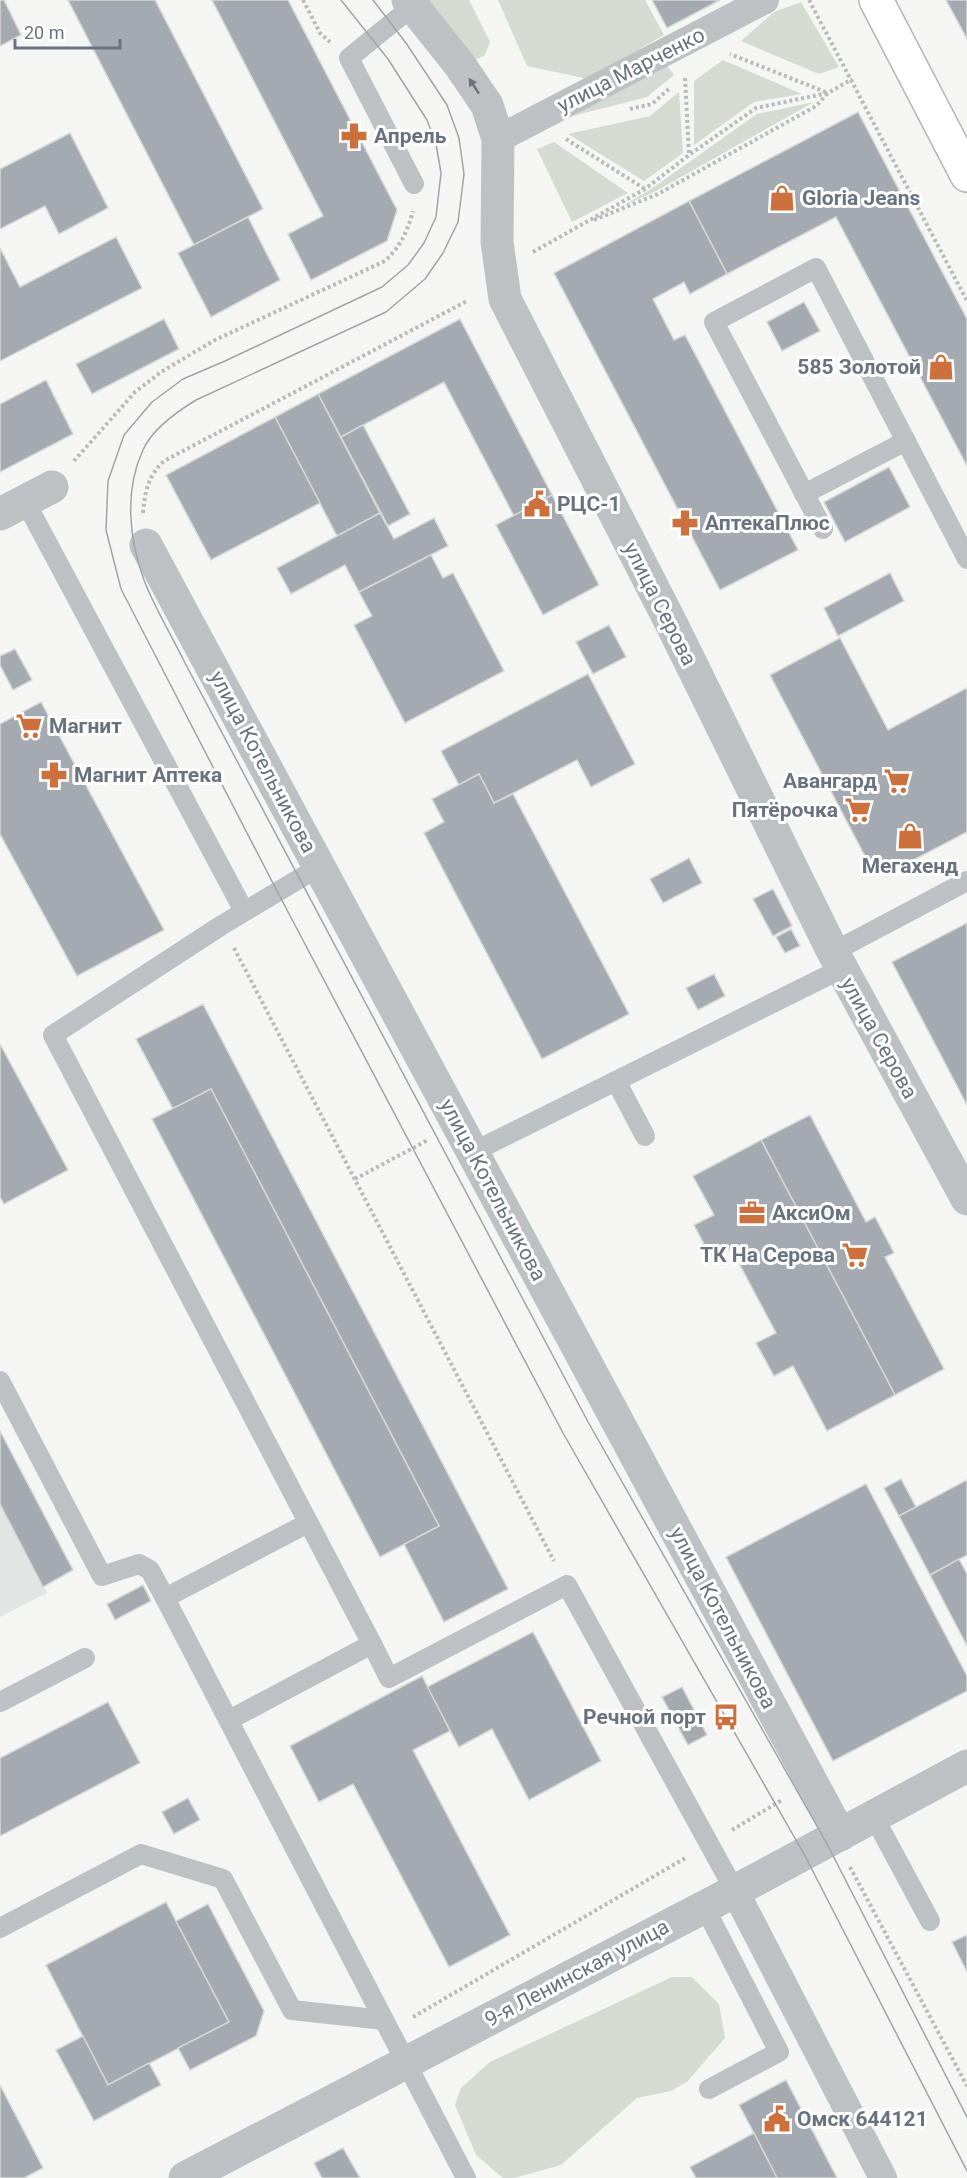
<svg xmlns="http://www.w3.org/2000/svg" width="967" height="2178" viewBox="0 0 967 2178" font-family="Roboto,sans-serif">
<rect width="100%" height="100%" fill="#f5f6f3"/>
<polygon fill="#e3e5e4" points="0,1504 47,1593 0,1617"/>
<g fill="#d5dad3">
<polygon points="425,0 469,0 490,42 485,55 468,64"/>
<polygon points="498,0 645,0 664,35 588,79 527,66"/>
<polygon points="801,2 839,67 819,74 741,41 774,12"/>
<polygon points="723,60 802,94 754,102 694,145 694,81"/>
<polygon points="665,63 674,75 647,97 557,120"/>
<polygon points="679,92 683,153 644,181 568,134 650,116"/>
<polygon points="814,102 656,191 621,207 651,189 757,114"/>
<polygon points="554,142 628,193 572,222 537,149"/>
<polygon points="672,1977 692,1977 719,2004 725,2038 687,2082 671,2091 637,2098 561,2165 514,2178 503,2178 476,2155 455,2105 461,2088 490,2062"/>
</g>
<g fill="#a4aab0" stroke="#d7d7d6" stroke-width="1.5">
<polygon points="0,0 4,0 21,35 0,46"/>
<polygon points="68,0 155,0 263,209 194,245"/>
<polygon points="212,0 288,0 397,210 387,241 311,280 288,234 323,216"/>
<polygon points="652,0 720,0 667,28"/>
<polygon points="946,0 967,0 967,39"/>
<polygon points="858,112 967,319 967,466 836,217 727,274 689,201"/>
<polygon points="70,133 108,208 59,234 45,206 0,229 0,169"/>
<polygon points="689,201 727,274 690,294 684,282 653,299 674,340 685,335 798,550 720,590 554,273"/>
<polygon points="248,217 280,280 211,317 178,253"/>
<polygon points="116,237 142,288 0,361 0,248 20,287"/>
<polygon points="804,302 820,331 782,351 767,322"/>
<polygon points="164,319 179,349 92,394 76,364"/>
<polygon points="460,319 552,495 514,516 444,382 341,437 318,394"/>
<polygon points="46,380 73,434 0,472 0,404"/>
<polygon points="318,394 380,513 337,536 275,417"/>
<polygon points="275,417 320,503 211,560 166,475"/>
<polygon points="363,425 410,514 388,526 341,437"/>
<polygon points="889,467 910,507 845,542 824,502"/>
<polygon points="552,495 599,585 543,615 496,525"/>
<polygon points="380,513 394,539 434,518 448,546 359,592 345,565 291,594 277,568"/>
<polygon points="431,555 443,578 453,573 504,671 405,723 354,625 372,616 359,592"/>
<polygon points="890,573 904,601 838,636 824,608"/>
<polygon points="609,625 626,657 593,674 576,642"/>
<polygon points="840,638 888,730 967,688 967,832 904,865 883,870 866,858 770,675"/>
<polygon points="15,649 32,680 13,690 0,665 0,656"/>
<polygon points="588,674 635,764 591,787 577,760 494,803 479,774 459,785 441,751"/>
<polygon points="41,702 164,930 77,976 0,834 0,724"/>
<polygon points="479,774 494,803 513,794 629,1014 542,1059 424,833 444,822 432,799"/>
<polygon points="689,858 702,883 663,903 650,879"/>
<polygon points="773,889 792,926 773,936 753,899"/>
<polygon points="967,923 967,1105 892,962"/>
<polygon points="791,929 800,946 785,953 776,937"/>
<polygon points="714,974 725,996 698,1010 686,988"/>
<polygon points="203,1004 508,1589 444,1622 404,1544 439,1526 211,1089 173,1109 136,1039"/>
<polygon points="0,1044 68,1170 4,1204 0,1197"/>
<polygon points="211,1089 439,1526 380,1557 152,1119"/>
<polygon points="810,1115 866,1222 875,1217 894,1253 885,1257 944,1369 895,1395 761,1140"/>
<polygon points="761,1140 895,1395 827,1431 793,1366 774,1376 756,1343 776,1333 731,1248 712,1259 694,1225 714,1215 693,1176"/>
<polygon points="0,1431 73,1570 43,1587 0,1504"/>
<polygon points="901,1479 916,1507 899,1516 884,1488"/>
<polygon points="967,1480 967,1555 930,1575 899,1516"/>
<polygon points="866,1484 967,1676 967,1691 833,1761 726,1557"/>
<polygon points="959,1559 967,1574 967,1646 930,1575"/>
<polygon points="143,1585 151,1601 115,1620 107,1604"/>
<polygon points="533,1632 601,1761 529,1800 492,1729 459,1747 427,1687"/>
<polygon points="422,1676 450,1731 413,1750 510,1935 449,1967 353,1784 319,1802 290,1746"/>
<polygon points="682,1687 707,1735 688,1745 662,1697"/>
<polygon points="108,1702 140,1763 0,1836 0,1758"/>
<polygon points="188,1798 200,1820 174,1834 162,1812"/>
<polygon points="166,1902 229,2022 108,2085 46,1965"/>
<polygon points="208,1904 264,2011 256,2036 190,2070 178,2048 229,2022 176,1921"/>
<polygon points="967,1935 967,1972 952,1942"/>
<polygon points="83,2036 108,2085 149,2063 161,2085 94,2121 56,2050"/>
<polygon points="786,2080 837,2178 777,2178 754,2133 739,2105"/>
<polygon points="0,2085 43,2168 24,2178 0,2178"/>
<polygon points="754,2133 777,2178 696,2178 690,2167"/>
<polygon points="343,2148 360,2178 322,2178 314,2163"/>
</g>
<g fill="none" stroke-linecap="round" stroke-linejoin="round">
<g stroke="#b2b5b9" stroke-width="36">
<polyline id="primary" points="876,0 967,175"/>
</g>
<g stroke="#b8babd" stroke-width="4" stroke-dasharray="3 3" stroke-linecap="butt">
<polyline points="303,0 320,33 330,42"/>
<polyline points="809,0 967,301"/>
<polyline points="685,78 689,154"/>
<polyline points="630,109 652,104 670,88"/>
<polyline points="566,139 645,189"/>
<polyline points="594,220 658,194 816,106 828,93 730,54"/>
<polyline points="533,252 645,189 689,155 756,108 828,93 852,79"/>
<path d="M74 461 135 392 161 372 215 340 385 261C401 246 407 232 413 211"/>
<path d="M143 513C145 491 148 476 164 461L467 301"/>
<polyline points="234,948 554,1561"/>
<polyline points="355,1179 428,1140"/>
<polyline points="732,1830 782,1800"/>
<polyline points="850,1867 967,2086"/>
<polyline points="413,2017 687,1857"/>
</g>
<g stroke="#bec1c4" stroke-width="20">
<polyline points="413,6 349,58 414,184"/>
<polyline points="804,494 906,441"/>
<polyline points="25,501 244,911"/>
<polyline points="823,529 714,322 816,268 967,559"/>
<polyline points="833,952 967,881"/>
<polyline points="616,1081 645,1136"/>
<polyline points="473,1152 841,969"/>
<polyline points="0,1381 102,1576 139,1564 150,1570 165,1598"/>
<polyline points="308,1523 165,1598 466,2178"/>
<polyline points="372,1644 389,1678 567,1585 735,1891"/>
<polyline points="0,1702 85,1658"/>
<polyline points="229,1720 372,1644 53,1035 222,925 319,867"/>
<polyline points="874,1817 930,1921"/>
<polyline points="704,1906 779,2052 709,2089"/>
<polyline points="0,1928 141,1854 223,1879 292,2010 384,2020"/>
</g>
<g stroke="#bec1c4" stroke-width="28">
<polyline points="498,139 765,0"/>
<polyline points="735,1891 883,2178"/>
</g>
<g stroke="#bec1c4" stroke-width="33">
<polyline points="408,0 459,64 487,105 498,139 497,242 505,299 672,625 833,952 967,1199"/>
<polyline points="0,514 52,487"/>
<polyline points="146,545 840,1835"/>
</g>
<polyline stroke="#bec1c4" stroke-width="33" points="185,2178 735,1891 967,1766"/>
<use href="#primary" stroke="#fff" stroke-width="33"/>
<g stroke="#a0a4aa" stroke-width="1.5">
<polyline points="341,0 388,59 427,120 436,144 441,173 436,217 424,243 408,265 382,287 225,361 183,379 152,402 124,435 108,481 106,530 121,589 277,891 563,1433 804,1854 967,2171"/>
<path d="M373 0 406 43 447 105 459 138 464 174 458 222 443 253 425 279 386 312 196 400C178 411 152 429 143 450 124 491 129 539 144 580 155 609 172 636 185 663L587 1420 826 1842 967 2117"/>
</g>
</g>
<defs><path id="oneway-solid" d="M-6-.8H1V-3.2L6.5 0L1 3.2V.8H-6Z" transform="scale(1.5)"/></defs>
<use fill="#697380" href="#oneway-solid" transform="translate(474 86) rotate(-123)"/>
<defs>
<g id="pharmacy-bare" transform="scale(2.07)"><path d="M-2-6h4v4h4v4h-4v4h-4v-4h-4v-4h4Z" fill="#cc713e" stroke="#fff" stroke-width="2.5" paint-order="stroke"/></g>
<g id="shop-bare" transform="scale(2.07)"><path d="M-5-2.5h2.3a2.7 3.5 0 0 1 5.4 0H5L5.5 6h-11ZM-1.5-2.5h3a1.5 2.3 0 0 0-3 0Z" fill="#cc713e" stroke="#fff" stroke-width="2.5" paint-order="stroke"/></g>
<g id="civic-bare" transform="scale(2.07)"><path d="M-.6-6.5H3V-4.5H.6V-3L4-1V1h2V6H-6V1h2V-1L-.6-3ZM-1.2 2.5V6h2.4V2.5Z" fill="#cc713e" stroke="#fff" stroke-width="2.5" paint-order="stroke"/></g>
<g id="supermarket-bare" transform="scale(2.07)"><path d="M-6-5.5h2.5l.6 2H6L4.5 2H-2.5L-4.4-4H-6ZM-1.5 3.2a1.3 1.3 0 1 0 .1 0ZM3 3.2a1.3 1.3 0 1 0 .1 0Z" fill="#cc713e" stroke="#fff" stroke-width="2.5" paint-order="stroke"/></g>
<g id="office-bare" transform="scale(2.07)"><path d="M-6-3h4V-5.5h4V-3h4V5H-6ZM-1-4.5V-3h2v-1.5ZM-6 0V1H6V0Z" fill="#cc713e" stroke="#fff" stroke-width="2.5" paint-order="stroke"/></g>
<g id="bus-bare" transform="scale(2.07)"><path d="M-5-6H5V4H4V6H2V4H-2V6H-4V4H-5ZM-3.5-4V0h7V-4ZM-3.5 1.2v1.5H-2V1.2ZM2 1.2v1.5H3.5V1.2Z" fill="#cc713e" stroke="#fff" stroke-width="2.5" paint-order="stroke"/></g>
</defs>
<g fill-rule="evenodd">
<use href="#pharmacy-bare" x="354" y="136"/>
<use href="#shop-bare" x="782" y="198"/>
<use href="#shop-bare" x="941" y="367"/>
<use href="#civic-bare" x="537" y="504"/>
<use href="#pharmacy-bare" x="685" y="523"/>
<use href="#supermarket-bare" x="29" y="726"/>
<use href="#pharmacy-bare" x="54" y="775"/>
<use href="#supermarket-bare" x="897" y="781"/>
<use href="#supermarket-bare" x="858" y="810"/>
<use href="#shop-bare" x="910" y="836"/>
<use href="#office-bare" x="752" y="1213"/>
<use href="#supermarket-bare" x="855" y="1255"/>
<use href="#bus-bare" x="726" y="1717"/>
<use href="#civic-bare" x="777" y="2119"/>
</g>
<g text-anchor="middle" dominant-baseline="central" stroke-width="6" stroke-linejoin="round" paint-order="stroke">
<g font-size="21" fill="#697380" stroke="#fff">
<text transform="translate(631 70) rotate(-27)">улица Марченко</text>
<text transform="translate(660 604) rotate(63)">улица Серова</text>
<text transform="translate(263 762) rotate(62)">улица Котельникова</text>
<text transform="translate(879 1038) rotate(61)">улица Серова</text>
<text transform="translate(493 1190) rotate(62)">улица Котельникова</text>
<text transform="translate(723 1618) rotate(62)">улица Котельникова</text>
<text transform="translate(577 1973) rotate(-28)">9-я Ленинская улица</text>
</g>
<g font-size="21" font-weight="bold" fill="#697380" stroke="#fff" text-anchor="start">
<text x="374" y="136">Апрель</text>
<text x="802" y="198">Gloria Jeans</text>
<text x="921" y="367" text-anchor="end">585 Золотой</text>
<text x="557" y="504">РЦС-1</text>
<text x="705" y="523">АптекаПлюс</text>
<text x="49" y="726">Магнит</text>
<text x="74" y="775">Магнит Аптека</text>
<text x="877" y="781" text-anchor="end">Авангард</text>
<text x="838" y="810" text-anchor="end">Пятёрочка</text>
<text x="910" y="866" text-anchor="middle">Мегахенд</text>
<text x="772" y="1213">АксиОм</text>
<text x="835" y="1255" text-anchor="end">ТК На Серова</text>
<text x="706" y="1717" text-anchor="end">Речной порт</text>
<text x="797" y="2119">Омск 644121</text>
</g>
</g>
<path d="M15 39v9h105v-9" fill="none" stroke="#697380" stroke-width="3"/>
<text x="24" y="39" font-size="18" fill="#697380" stroke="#ffffff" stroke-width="4.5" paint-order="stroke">20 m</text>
</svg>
